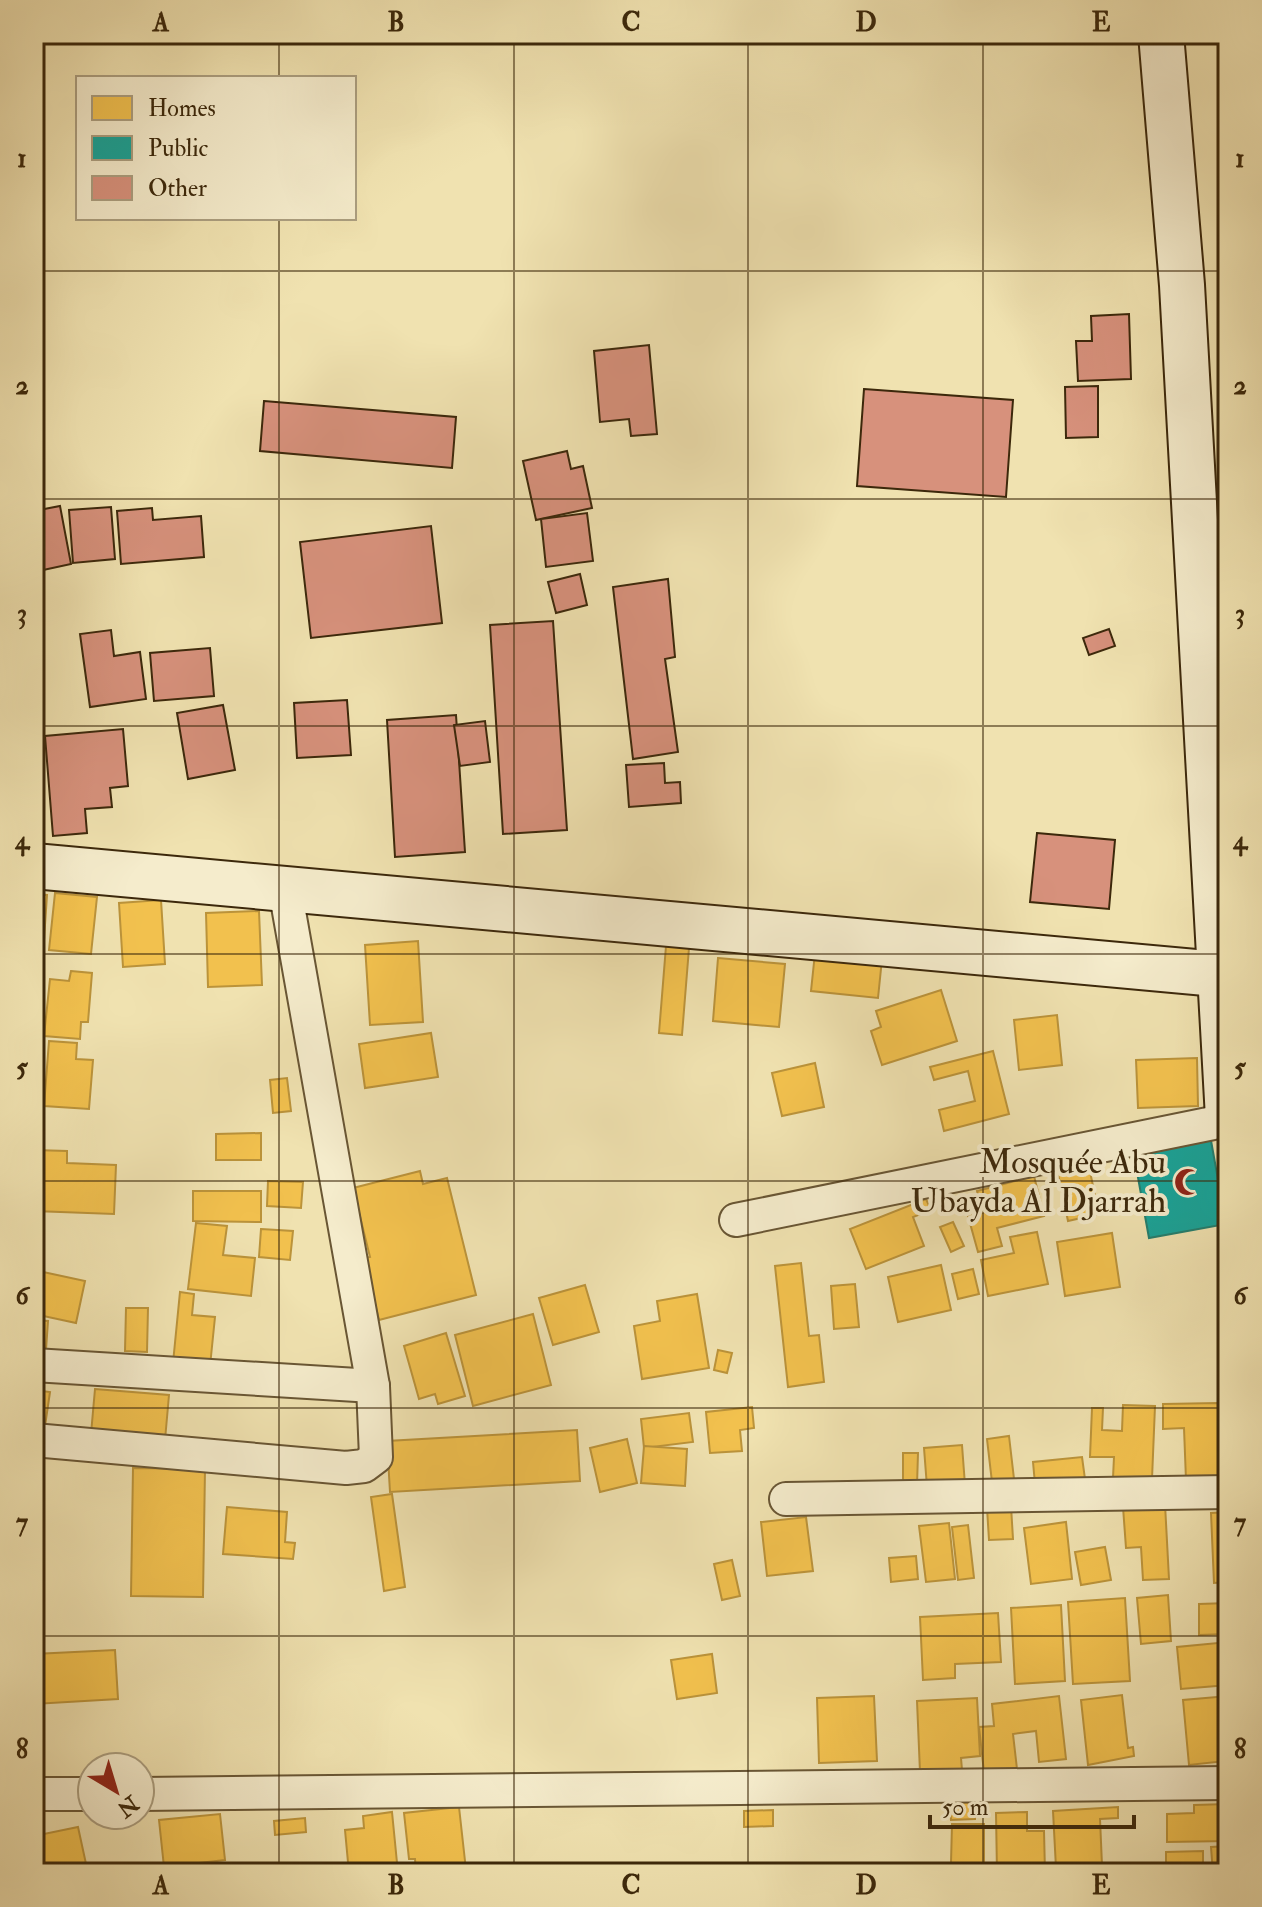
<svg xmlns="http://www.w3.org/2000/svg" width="1262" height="1907" viewBox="0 0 1262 1907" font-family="'IM FELL Double Pica',serif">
<rect width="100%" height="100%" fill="#f0e2b0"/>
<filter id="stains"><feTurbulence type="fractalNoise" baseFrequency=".0025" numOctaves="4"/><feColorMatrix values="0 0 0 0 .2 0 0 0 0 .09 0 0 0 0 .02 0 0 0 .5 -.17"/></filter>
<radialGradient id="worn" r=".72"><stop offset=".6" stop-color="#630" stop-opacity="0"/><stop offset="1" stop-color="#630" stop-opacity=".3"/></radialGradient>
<g fill="#f2c14e" stroke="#bb933a" stroke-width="2">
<polygon points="55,893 97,897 91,954 49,950"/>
<polygon points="34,894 47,895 43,955 34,955"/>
<polygon points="161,900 165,964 123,967 119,903"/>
<polygon points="259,911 262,985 208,987 206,913"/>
<polygon points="418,941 423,1022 370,1025 365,945"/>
<polygon points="666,946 689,948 682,1035 659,1033"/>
<polygon points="815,953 882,959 878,998 811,991"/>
<polygon points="718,958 785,964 779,1027 713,1021"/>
<polygon points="71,971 92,973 88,1022 81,1022 80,1039 44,1036 50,979 69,981"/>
<polygon points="941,990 957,1041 882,1065 871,1031 881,1027 876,1011"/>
<polygon points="1057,1015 1062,1065 1019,1070 1014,1020"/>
<polygon points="431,1033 438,1077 365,1088 359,1044"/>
<polygon points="49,1041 77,1043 76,1059 93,1060 89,1109 44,1106"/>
<polygon points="993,1051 1009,1114 944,1131 939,1110 975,1101 968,1071 934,1080 930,1067"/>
<polygon points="1197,1058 1198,1106 1138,1108 1136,1060"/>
<polygon points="815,1063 824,1107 782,1116 772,1073"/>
<polygon points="287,1078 291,1111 273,1113 270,1080"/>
<polygon points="261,1133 261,1160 216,1160 216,1134"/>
<polygon points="34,1150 67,1151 67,1163 116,1165 114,1214 34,1211"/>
<polygon points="1089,1167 1099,1214 1068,1221 1058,1174"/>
<polygon points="420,1171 423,1184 447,1178 476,1295 379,1320 364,1258 370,1257 353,1188"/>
<polygon points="1034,1176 1044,1216 997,1228 1002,1246 978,1252 968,1216 983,1213 977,1191"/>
<polygon points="268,1181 303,1182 301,1208 267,1206"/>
<polygon points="193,1191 261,1191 261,1222 193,1221"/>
<polygon points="926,1199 931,1210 913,1217 924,1246 866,1269 850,1229"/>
<polygon points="953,1222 964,1246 951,1252 940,1227"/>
<polygon points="196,1223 227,1226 223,1255 255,1258 251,1296 188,1289"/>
<polygon points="261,1229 293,1231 290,1260 259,1257"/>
<polygon points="1037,1232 1048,1284 988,1296 981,1260 1014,1253 1010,1237"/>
<polygon points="1112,1233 1120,1287 1065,1296 1057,1242"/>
<polygon points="801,1263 809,1336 819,1335 824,1382 788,1387 775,1266"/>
<polygon points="941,1265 951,1310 898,1322 888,1277"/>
<polygon points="973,1269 979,1294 958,1299 952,1274"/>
<polygon points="34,1270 85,1281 76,1323 34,1314"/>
<polygon points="855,1284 859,1327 834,1329 831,1286"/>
<polygon points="585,1285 599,1332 553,1345 539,1298"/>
<polygon points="180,1292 194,1294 192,1315 215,1317 210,1366 173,1363"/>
<polygon points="697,1294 709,1368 642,1379 634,1326 660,1321 657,1301"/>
<polygon points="126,1308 148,1308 147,1352 125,1351"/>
<polygon points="533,1314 551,1385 473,1406 455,1335"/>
<polygon points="34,1320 48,1321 45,1364 34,1364"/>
<polygon points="446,1333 465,1396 438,1404 435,1394 419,1399 404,1346"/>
<polygon points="718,1350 732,1353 727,1373 714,1370"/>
<polygon points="95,1389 169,1395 165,1440 91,1434"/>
<polygon points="34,1390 50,1392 44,1433 34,1432"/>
<polygon points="1218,1403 1220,1479 1186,1480 1184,1428 1163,1429 1163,1404"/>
<polygon points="1123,1405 1155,1406 1152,1479 1113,1478 1114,1457 1090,1457 1092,1408 1103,1408 1102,1430 1122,1431"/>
<polygon points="752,1407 754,1428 740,1430 742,1451 710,1453 706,1412"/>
<polygon points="689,1413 693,1442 644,1448 641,1419"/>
<polygon points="577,1430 580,1481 390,1492 387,1441"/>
<polygon points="1009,1436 1014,1479 992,1482 987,1439"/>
<polygon points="627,1439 637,1483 600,1492 590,1448"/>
<polygon points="962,1445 965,1485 927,1487 924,1448"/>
<polygon points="644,1446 687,1449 685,1486 641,1483"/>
<polygon points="903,1453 918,1453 917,1485 903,1485"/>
<polygon points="1082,1457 1085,1479 1035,1484 1033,1462"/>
<polygon points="133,1468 205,1469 203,1597 131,1596"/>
<polygon points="392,1494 405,1587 384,1591 371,1497"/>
<polygon points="1165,1504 1169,1579 1143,1580 1141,1547 1126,1548 1123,1507"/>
<polygon points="1011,1506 1013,1539 989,1540 987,1508"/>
<polygon points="227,1507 287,1512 285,1542 295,1543 293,1559 223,1554"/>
<polygon points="1228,1512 1228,1582 1214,1583 1211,1513"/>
<polygon points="806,1517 813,1571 767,1576 761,1522"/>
<polygon points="1066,1522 1072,1579 1031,1584 1024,1528"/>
<polygon points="949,1523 955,1579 926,1582 919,1526"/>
<polygon points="968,1525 974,1578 958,1580 952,1527"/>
<polygon points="1105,1547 1111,1580 1081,1585 1075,1552"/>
<polygon points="916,1556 918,1579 891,1582 889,1558"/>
<polygon points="732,1560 740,1596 722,1600 714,1564"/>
<polygon points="1168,1595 1171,1641 1141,1644 1137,1598"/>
<polygon points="1125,1598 1130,1681 1073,1684 1068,1602"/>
<polygon points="1228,1603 1228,1634 1199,1635 1199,1604"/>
<polygon points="1061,1605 1065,1681 1015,1684 1011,1608"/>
<polygon points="998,1613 1001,1662 955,1664 955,1678 923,1680 920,1617"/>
<polygon points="1228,1642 1228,1685 1181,1689 1177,1647"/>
<polygon points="115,1650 118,1699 34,1704 34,1654"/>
<polygon points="712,1654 717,1693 677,1699 671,1660"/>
<polygon points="1122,1695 1128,1748 1133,1747 1134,1756 1088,1765 1081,1700"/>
<polygon points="874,1696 877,1761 819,1763 817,1698"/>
<polygon points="1059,1696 1066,1759 1039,1762 1036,1731 1013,1734 1017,1769 984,1772 979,1727 994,1726 992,1704"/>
<polygon points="1228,1696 1228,1768 1225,1761 1189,1765 1183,1700"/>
<polygon points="977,1698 980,1756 961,1758 962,1770 920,1772 917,1701"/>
<polygon points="975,1800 975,1819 951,1820 950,1801"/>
<polygon points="1228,1804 1228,1841 1167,1842 1167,1814 1194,1813 1194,1805"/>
<polygon points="459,1807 466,1870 416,1873 415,1859 409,1859 404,1813"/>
<polygon points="1118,1807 1118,1818 1100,1819 1102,1865 1056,1868 1053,1811"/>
<polygon points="773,1810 773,1826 744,1827 744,1811"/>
<polygon points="392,1812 398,1873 349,1873 345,1830 364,1828 363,1816"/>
<polygon points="1027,1812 1027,1831 1044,1831 1045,1873 997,1873 996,1813"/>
<polygon points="220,1814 225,1860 164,1867 159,1820"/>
<polygon points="305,1818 306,1832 275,1835 274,1821"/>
<polygon points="952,1824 984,1824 984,1863 951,1863"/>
<polygon points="78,1827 88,1873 34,1873 34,1836"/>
<polygon points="1228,1846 1228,1873 1213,1873 1211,1847"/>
<polygon points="1203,1851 1203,1873 1142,1873 1142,1867 1166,1866 1166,1852"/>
</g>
<polygon fill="#17a398" stroke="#227e6e" stroke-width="2" points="1210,1135 1226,1224 1149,1238 1133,1150"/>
<g fill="#d7917c" stroke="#3c280b" stroke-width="2">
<polygon points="1129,314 1131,379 1078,381 1076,341 1092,341 1091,316"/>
<polygon points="649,345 657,434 631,436 629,419 600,422 594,351"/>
<polygon points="1098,386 1098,437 1066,438 1065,387"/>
<polygon points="864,389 1013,400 1006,497 857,486"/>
<polygon points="264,401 456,417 452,468 260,451"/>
<polygon points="567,451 571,469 583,466 592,508 536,520 523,461"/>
<polygon points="60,506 71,564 34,572 34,511"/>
<polygon points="111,507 115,559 73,563 69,510"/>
<polygon points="152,508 153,520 201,516 204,557 121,564 117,511"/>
<polygon points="587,513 593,561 546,567 541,519"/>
<polygon points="431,526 442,623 311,638 300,542"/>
<polygon points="580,574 587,605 556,613 548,582"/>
<polygon points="668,579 675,657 665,659 678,752 633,759 613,587"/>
<polygon points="553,621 567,830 503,834 490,625"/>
<polygon points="1109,629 1115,646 1089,655 1083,638"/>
<polygon points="111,630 114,656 140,652 146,699 90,707 80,634"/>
<polygon points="210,648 214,696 154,701 150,653"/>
<polygon points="347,700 351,755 297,758 294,703"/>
<polygon points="223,705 235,770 188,779 177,713"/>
<polygon points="456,715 465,852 395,857 387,720"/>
<polygon points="485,721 490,762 460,766 454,725"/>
<polygon points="123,729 128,786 110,788 112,807 85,809 87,833 53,836 45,736"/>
<polygon points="664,763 665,783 680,782 681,803 629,807 626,765"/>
<polygon points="1037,833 1115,840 1109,909 1030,902"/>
</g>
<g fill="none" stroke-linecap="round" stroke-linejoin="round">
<g stroke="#695634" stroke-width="36">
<g id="street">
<polyline points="736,1220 1228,1120"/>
<polyline points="34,1365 373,1386"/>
<polyline points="34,1440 346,1468 364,1466 376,1457 373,1386 285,889"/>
<polyline points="786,1499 1228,1492"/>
<polyline points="34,1794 92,1794"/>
<polyline points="140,1794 1228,1783"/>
</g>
</g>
<g stroke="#3c280b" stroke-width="48">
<g id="secondary">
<polyline points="1161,34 1182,285 1228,1118"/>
<polyline points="34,866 1228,975"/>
</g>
</g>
<use href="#street" stroke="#f5eccc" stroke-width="32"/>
<use href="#secondary" stroke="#f5eccc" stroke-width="44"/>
</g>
<path fill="none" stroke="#3c280b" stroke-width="2" stroke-opacity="0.55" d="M279 34V78M514 34V1873M748 34V1873M983 34V1873M279 218V1873M34 271H1228M34 499H1228M34 726H1228M34 954H1228M34 1181H1228M34 1408H1228M34 1636H1228"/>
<defs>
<g id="mosque-bare" transform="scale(2.16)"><path d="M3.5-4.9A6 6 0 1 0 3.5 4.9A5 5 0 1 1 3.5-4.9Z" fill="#8f2418" stroke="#f5eccc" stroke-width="2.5" paint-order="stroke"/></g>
</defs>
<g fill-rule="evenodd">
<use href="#mosque-bare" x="1188" y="1182"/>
</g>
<g text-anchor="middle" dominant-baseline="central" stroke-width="8" stroke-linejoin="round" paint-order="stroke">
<g font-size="34" fill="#3c280b" stroke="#f5eccc" text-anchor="end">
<text x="1166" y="1162">Mosquée Abu<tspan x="1166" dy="39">Ubayda Al Djarrah</tspan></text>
</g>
</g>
<rect width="1262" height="1907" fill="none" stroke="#f0e2b0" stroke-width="88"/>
<rect x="76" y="76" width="280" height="144" fill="#f5eccc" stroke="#ab9e7f" stroke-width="2"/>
<rect x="92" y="96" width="40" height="24" fill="#f2c14e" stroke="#ab9e7f" stroke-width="2"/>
<text x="148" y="116" font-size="24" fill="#3c280b">Homes</text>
<rect x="92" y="136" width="40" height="24" fill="#17a398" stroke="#ab9e7f" stroke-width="2"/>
<text x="148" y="156" font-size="24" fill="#3c280b">Public</text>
<rect x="92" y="176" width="40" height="24" fill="#d7917c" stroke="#ab9e7f" stroke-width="2"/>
<text x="148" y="196" font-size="24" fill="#3c280b">Other</text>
<g transform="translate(116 1791) rotate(142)"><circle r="38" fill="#f5eccc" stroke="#ab9e7f" stroke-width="2"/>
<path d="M0-6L14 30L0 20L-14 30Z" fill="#8f2418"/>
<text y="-12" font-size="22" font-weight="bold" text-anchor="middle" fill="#3c280b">N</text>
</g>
<path d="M930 1815v12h204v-12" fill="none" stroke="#3c280b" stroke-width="4"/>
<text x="942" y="1815" font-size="24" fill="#3c280b" stroke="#f5eccc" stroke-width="6" paint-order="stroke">50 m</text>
<rect x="44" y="44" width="1174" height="1819" fill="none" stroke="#3c280b" stroke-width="3"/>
<g font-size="26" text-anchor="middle" font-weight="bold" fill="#3c280b">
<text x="161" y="31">A</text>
<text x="396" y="31">B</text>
<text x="631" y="31">C</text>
<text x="866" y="31">D</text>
<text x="1101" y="31">E</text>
<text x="22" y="167">1</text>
<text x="1240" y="167">1</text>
<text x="22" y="394">2</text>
<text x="1240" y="394">2</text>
<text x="22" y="622">3</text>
<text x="1240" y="622">3</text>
<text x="22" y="849">4</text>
<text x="1240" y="849">4</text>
<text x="22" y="1076">5</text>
<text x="1240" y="1076">5</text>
<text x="22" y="1304">6</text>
<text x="1240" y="1304">6</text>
<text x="22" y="1531">7</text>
<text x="1240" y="1531">7</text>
<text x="22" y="1758">8</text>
<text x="1240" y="1758">8</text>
<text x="161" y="1894">A</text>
<text x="396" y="1894">B</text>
<text x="631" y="1894">C</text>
<text x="866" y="1894">D</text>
<text x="1101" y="1894">E</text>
</g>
<rect width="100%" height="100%" filter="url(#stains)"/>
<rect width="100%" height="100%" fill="url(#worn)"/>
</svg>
